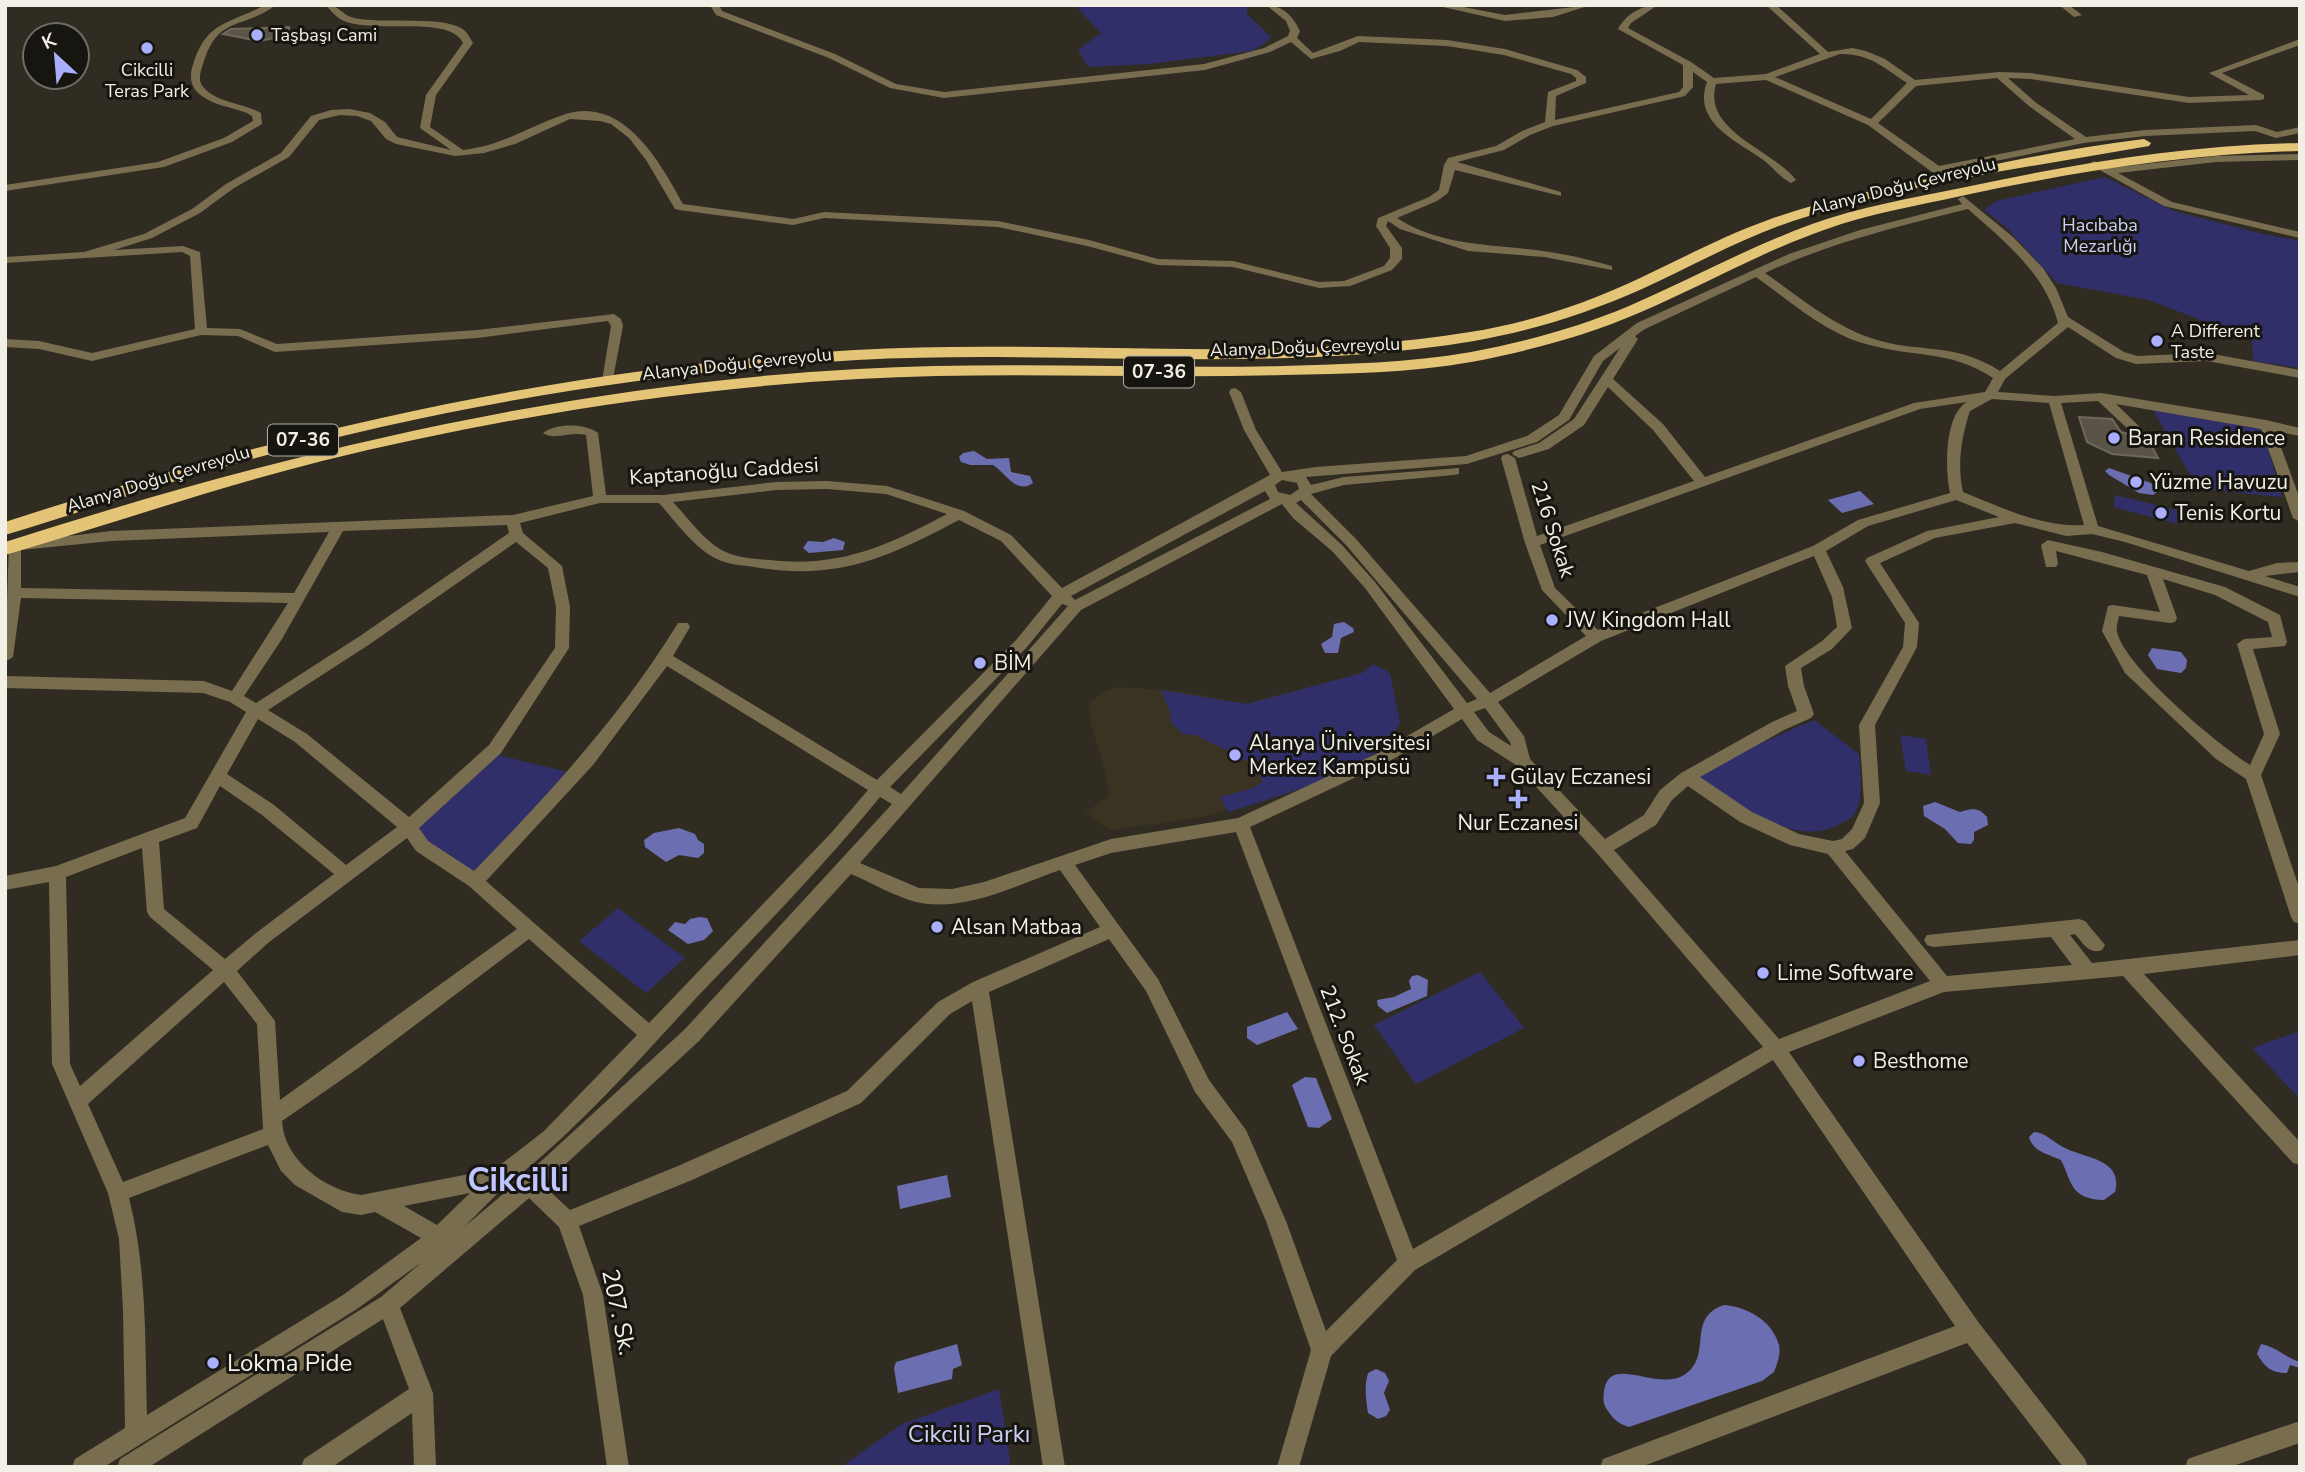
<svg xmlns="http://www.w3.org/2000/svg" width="2305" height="1472" viewBox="0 0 2305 1472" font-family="'Nunito Sans',sans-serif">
<rect width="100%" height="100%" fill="#312c21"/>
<polygon fill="#3b3322" points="1373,664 1390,673 1400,723 1387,744 1306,787 1202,817 1111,830 1085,813 1109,796 1106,773 1090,720 1089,703 1104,692 1117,687 1180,691 1245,704 1362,673"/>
<g fill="#302f69">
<polygon points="1075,5 1247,5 1247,14 1272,38 1252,51 1149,64 1088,67 1078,50 1101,33"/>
<polygon points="2105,177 2174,211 2263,234 2300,241 2300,368 2253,361 2252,340 2149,300 2057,283 2007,228 1984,210 1996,201"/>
<polygon points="2152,408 2262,427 2282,497 2198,489"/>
<polygon points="2115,495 2177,510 2177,524 2114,507"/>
<path d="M1373 664 1390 673 1400 723C1395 730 1391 741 1385 746 1340 780 1281 795 1228 812L1220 797 1253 788 1263 781 1259 775 1263 771 1257 759 1251 761 1235 759 1234 754 1195 735 1182 734 1170 721 1171 715 1161 690 1247 704 1362 673Z"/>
<path d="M1814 720 1859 754C1860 772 1864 796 1855 813 1852 819 1844 822 1838 825 1793 849 1733 801 1697 777L1749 748Z"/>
<polygon points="1900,735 1926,739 1931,775 1906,771"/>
<polygon points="494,754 571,773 474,875 426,844 415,827"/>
<polygon points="618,908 685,958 646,993 579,941"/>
<polygon points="1480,972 1524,1028 1416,1084 1374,1025"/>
<polygon points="2300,1031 2300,1099 2252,1048"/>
<polygon points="999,1389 1011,1467 841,1467 902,1424"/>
</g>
<g fill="#6b6eb1">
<path d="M974 451 987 459 1009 458 1011 472 1030 476 1033 483C1016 495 1006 473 993 465H970L961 462 959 457 963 453Z"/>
<polygon points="2109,468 2151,483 2157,492 2153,495 2139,493 2109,475 2105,471"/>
<polygon points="1860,491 1874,504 1842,513 1828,500"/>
<polygon points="834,538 845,542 843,550 809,553 803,548 808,541 823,542"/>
<polygon points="1344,622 1353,628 1354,632 1341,638 1338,653 1325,653 1321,644 1332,637 1334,624"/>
<polygon points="2152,648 2181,652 2187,660 2186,668 2181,673 2157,669 2148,655"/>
<path d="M1935 802 1960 812C1971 808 1979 807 1987 817L1988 825 1974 832V840L1971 844 1958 843 1945 829 1924 816 1923 806Z"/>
<polygon points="679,828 695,834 698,840 704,844 704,853 698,858 679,855 666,862 645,847 644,840 654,833"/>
<polygon points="700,917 707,918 713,931 704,940 688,944 668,930 675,922 685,924 690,919"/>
<polygon points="1418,975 1428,980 1427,996 1387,1013 1378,1006 1377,1000 1394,997 1411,989 1409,981 1412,976"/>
<polygon points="1287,1012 1298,1029 1257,1045 1247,1038 1247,1027"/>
<polygon points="1305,1077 1316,1078 1332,1119 1319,1128 1308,1127 1292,1085"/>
<path d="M2034 1132C2045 1132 2053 1142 2063 1147 2082 1158 2124 1158 2115 1192L2104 1200C2070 1199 2072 1182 2061 1160 2048 1154 2033 1152 2029 1137Z"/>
<polygon points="947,1175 951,1197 900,1209 897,1186"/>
<path d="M1724 1305C1747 1307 1772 1320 1779 1345 1781 1354 1777 1364 1774 1372L1762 1381 1629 1427C1619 1424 1614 1420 1608 1411 1603 1405 1603 1399 1604 1391 1609 1353 1657 1392 1684 1375 1714 1356 1685 1318 1724 1305Z"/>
<polygon points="957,1344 962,1365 953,1369 952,1379 898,1393 894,1368 896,1362"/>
<path d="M2261 1344C2277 1347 2284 1357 2300 1362V1368L2290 1365 2287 1373C2271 1373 2265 1367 2257 1354Z"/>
<path d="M1376 1369 1385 1373 1389 1381 1384 1393 1390 1410 1386 1416 1378 1419 1368 1413C1366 1400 1364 1386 1368 1373Z"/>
</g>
<g fill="#595447" stroke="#6d685b" stroke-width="2">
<polygon points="289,27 290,35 259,41 223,34 231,29"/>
<polygon points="2079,417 2112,419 2121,432 2148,439 2158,458 2112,454 2087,442"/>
</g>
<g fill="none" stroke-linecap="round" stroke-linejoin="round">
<g fill="#796d4f" fill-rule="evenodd">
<path d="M265 5H276C243 30 218 14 203 64 200 73 197 82 205 89 219 103 243 103 261 113L262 124 232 142 164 167 5 191V185L158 162 224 138 253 121 252 116 247 113C232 107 215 106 202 96 192 89 189 80 192 68 205 21 227 25 265 5Z"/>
<path d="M326 5C339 5 342 15 354 18 384 24 435 16 459 27 466 30 469 36 473 43L436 95 430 127 463 150C503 145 524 129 560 116 621 92 659 160 683 204L793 219 824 212 998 221 1089 240 1158 259 1233 261 1319 282 1344 281 1384 266 1390 258V248L1376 226 1378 218 1429 197 1439 190 1444 165 1448 158 1496 146 1522 131 1545 122 1548 92 1576 81V78L1571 74 1504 55 1447 46 1359 42 1340 51 1311 59 1291 42 1270 52 1205 70 944 98 890 88 829 58 716 15 710 5H719L722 11 835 54 896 84 944 92 1204 64 1264 48 1288 36 1290 31 1286 21 1266 5C1282 5 1293 16 1300 31L1297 38 1313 53 1358 36 1447 40 1505 49 1577 70 1586 77V83L1556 96 1555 120 1679 92 1683 87V65L1618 29C1626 14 1642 5 1658 5L1631 23 1628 28 1691 62 1714 78 1766 74 1820 54 1766 5H1776L1828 52 1852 48 1866 51 1885 59 1915 80 1999 72 2031 73 2189 97 2249 95 2209 73 2300 39V45L2222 73 2264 95V99L2261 100 2189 103 2031 79 2008 78 2035 102 2086 137 2145 130 2256 125 2277 132 2300 127V133L2276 138 2255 131 2145 136 2084 143 1946 171 1954 178 1949 181 1932 172 1868 125 1766 80 1716 84C1702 131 1772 149 1796 180L1791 183C1780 178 1772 166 1762 159 1736 141 1692 122 1707 82L1693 72V87L1685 96 1553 126 1530 135 1504 150 1457 162 1561 192V196L1455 170 1448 193 1437 201 1397 218C1441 247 1494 244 1543 251 1566 254 1590 260 1612 266V270L1544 257 1468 251 1400 229 1388 221 1386 226 1402 248V259L1392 270 1350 286 1319 288 1233 267 1158 265 1087 246 998 227 824 218 793 225 679 210 675 209 646 160 629 138 611 124 600 121 570 119 515 144 484 153 455 156 396 144 386 139 371 121 357 116 340 115 319 120 289 157 234 188 200 213 152 238 114 250 183 246 200 252 207 328 240 329 277 344 477 330 614 314 621 319 623 326 612 384 608 385 602 381 611 326 608 321 477 338 275 352 238 336 201 335 92 361 39 349 5 347V339L39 341 92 353 195 329 190 256 182 252 5 263V257L84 252 144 234 192 209 226 184 281 153 311 116 331 110 349 109 370 113 385 122 397 137 451 150 420 128 426 95 463 43C450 14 372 35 342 20 336 17 330 10 326 5ZM1840 54C1868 53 1885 68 1907 83L1871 119 1775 77ZM1997 78 2029 106 2075 139 1939 166 1878 123 1916 86Z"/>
<polygon points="1434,5 1453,5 1505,15 1591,5 1553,17 1505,21"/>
<polygon points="2059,5 2069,5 2082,15 2074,17"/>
<polygon points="2300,154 2300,160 2216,162 2118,173 2172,202 2300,232 2300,238 2164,206 2089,164 2094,161 2109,168 2216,156"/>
<path d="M1963 196 2013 237 2043 268 2056 288 2068 317 2124 352 2137 356 2207 353 2300 370V378L2207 361 2136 364 2116 358 2068 327 2005 379 1998 392 2054 396 2101 393 2266 420 2300 428V436L2275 431 2300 499V522L2293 518 2261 429 2116 404 2140 427 2134 431 2129 430 2098 401 2061 403 2098 526 2249 571 2277 563 2300 562V572L2265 576 2300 587V597L2125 542 2092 534 2066 536 2015 523 1935 538 1880 563 1919 623 1917 647 1875 725 1880 803 1865 838 1853 849 1845 851 1947 976 2072 965 2051 937 1933 947 1927 945 1924 940 1927 935 2079 919 2085 921 2105 945 2102 950C2089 955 2083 943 2075 934L2070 935 2092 963 2300 940V955L2144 974 2300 1142V1165L2293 1163 2123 976 1944 992 1789 1052 1979 1323 2085 1459 2088 1467H2063L1967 1343 1641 1467H1600L1603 1459 1611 1456 1955 1326 1773 1060 1415 1270 1331 1356 1299 1467H1277L1311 1350 1266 1221 1232 1142 1195 1092 1146 991 1109 939 989 992 1065 1467H1043L972 1001 950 1014 861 1103 692 1180 579 1226 603 1295 629 1467H607L583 1295 559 1227 529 1198 400 1308 433 1393 436 1467H414L412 1413 332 1467H301L304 1459 409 1389 383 1319 149 1467H117L120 1459 381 1297 422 1262 357 1309 104 1467H72L75 1459 125 1428 123 1310 119 1239 108 1193 52 1064 49 882 5 890V876L56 866 185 818 246 712 230 702 203 693 5 688V676L204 681 232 691 288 603 21 598 13 657 5 662 9 543 111 531 513 515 593 496 586 435C572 431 554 441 543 433 555 423 586 423 598 433L606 495H663L776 482 827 481 887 486 964 511 1011 535 1062 588 1270 475 1244 430 1229 392 1231 389 1235 388 1241 392 1256 430 1282 472 1316 467 1466 456 1527 436 1559 415 1594 356 1637 323 1789 254 1860 230 1962 204 1958 199ZM1968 209C2005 242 2045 273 2058 323L2000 371C1954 341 1917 354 1871 338 1832 325 1798 296 1765 273 1830 243 1899 226 1968 209ZM1756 277C1790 301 1825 333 1866 344 1913 358 1949 349 1993 378L1985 392 1914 403 1705 477 1663 424 1613 379 1638 339 1635 336 1645 329ZM1620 348 1574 419 1539 443 1514 451 1512 454 1519 458 1549 449 1584 425 1608 387 1653 430 1694 481 1537 536 1515 458 1508 454 1503 455 1501 458 1525 543 1542 590 1586 636 1490 693 1356 539 1311 494 1344 485 1454 475 1459 474V468L1344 477 1311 485 1306 477 1467 464 1537 442 1569 420 1603 361ZM1992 399 2049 403 2084 525C2042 528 2001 507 1963 492 1957 465 1961 438 1970 411ZM1967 402C1944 415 1945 470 1950 493L1858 520 1813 546 1598 630 1555 588 1540 545 1920 409ZM1282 480 1297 483 1299 489 1290 495 1278 492 1275 485ZM827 489 886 494 947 514C887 546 839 568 770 560 757 559 740 558 728 553 706 544 689 519 673 502L776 490ZM1265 491 1270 499 1075 600 1071 596ZM1301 500 1346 545 1477 699 1467 703 1375 582 1342 545 1296 503ZM1956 500 1999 517 1927 531 1867 558 1865 561 1905 623 1903 647 1859 725 1864 803 1852 829 1842 839 1833 841 1799 834 1752 812 1700 777 1784 730 1811 718 1814 714 1804 686 1801 668 1832 649 1852 628 1843 587 1826 551 1868 526ZM600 503H659C676 522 694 548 717 559 729 565 742 565 754 567 837 581 887 558 959 520L1001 541 1052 596 1017 639 877 780 673 656 690 627 688 623H678C621 716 549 794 474 871L428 841 419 828 501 753 569 648 570 607 562 566 523 533 520 523ZM1282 504 1293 518 1332 551 1365 588 1454 709 1376 754 1238 818 1111 839 984 882 952 889 919 888 860 863 1081 610ZM507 525 509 533 360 636 256 703 244 696 282 639 343 531ZM329 532 294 593 21 588V550L111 541ZM516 542 548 568 556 607 555 648 489 745 409 817 307 734 268 710 370 644ZM1814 556 1832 597 1837 627 1822 641 1785 666 1788 686 1797 711 1772 722 1681 773 1660 790 1644 815 1605 839 1530 759 1524 736 1498 702 1601 641ZM1062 604 1068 606 901 794 890 787 1027 647ZM667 666 868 790 832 832 649 1023 486 881 593 765ZM1485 708 1510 742 1511 746 1489 732 1474 712ZM258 719 295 742 397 827 346 865 274 805 227 774ZM1462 719 1477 740 1516 765 1597 853 1763 1047 1413 1249 1250 827 1388 762ZM220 786 262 815 334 874 256 933 225 959 164 909 159 842 197 828ZM1688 786 1740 822 1790 845 1828 854 1930 981 1779 1039 1614 850 1656 825 1672 800ZM880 797 892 804 685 1029 526 1175 521 1174C585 1121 641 1058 697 997 759 932 823 867 880 797ZM1236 832 1397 1260 1326 1331 1286 1221 1246 1130 1209 1080 1158 979 1075 865 1111 853ZM407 838 416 851 469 886 517 929 280 1100 275 1021 237 971 268 943ZM142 848 147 912 150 917 213 970 80 1086 70 1064 66 877ZM1060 870 1100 927 973 982 938 1002 847 1091 678 1166 570 1210 543 1185 699 1041 851 874C872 883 894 896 916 902 963 913 1017 885 1060 870ZM529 939 637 1035 544 1131 495 1169 361 1195C325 1190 284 1160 282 1121L357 1069ZM224 982 257 1024 263 1129 123 1182 88 1104ZM268 1145 281 1171 295 1185 342 1212 361 1215 375 1212 421 1238 343 1295 147 1415C145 1342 147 1269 129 1198ZM503 1188 508 1190 464 1227ZM470 1193 437 1225 404 1206Z"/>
<path d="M2048 540 2102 552 2225 587 2280 615 2287 642 2285 646 2253 649 2280 734 2261 775 2300 890V924L2294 922 2291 917 2246 779 2216 759 2125 673 2102 631 2108 606 2113 605 2160 612 2147 575 2056 551 2058 564 2056 567H2046L2041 545ZM2163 579 2215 595 2268 622 2272 637 2244 639 2237 644 2264 734 2250 765C2218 745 2125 667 2117 632 2116 628 2118 620 2119 616L2170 623 2175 622 2177 618Z"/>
<polygon points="2300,1421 2300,1443 2230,1467 2185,1467 2188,1459 2196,1456"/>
</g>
<g fill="#e4c577" fill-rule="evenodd">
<path d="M2144 139 2151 143 2149 146C2030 167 1908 183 1793 221 1740 239 1692 266 1642 289 1588 313 1532 331 1474 341 1271 375 1061 349 857 360 641 372 424 410 216 469 145 489 76 514 5 535V522C281 432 564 367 855 350 1059 338 1267 365 1470 332 1528 323 1585 304 1638 279 1681 259 1723 236 1768 220 1820 201 1874 190 1928 179 1999 163 2071 148 2144 139Z"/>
<path d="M2300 143V151C2185 154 2073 172 1961 196 1915 206 1868 214 1824 230 1761 252 1702 286 1641 312 1586 336 1529 351 1471 362 1409 373 1346 374 1283 375 1141 379 999 371 858 379 677 389 498 418 322 461 215 488 111 524 5 555V542C283 453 566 385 858 369 1000 361 1141 369 1283 366 1346 364 1409 363 1471 352 1525 342 1579 327 1629 306 1691 279 1749 247 1812 224 1860 207 1911 198 1961 188 2073 164 2185 145 2300 143Z"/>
</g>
</g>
<g fill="#aaaffb" stroke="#171510" stroke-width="2.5">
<circle cx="257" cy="35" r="7"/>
<circle cx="147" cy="48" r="7"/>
<circle cx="2157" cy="341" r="7"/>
<circle cx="2114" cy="438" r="7"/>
<circle cx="2136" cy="482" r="7"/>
<circle cx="2161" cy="513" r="7"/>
<circle cx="1552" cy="620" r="7"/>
<circle cx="980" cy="663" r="7"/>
<circle cx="1235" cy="755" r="7"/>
<path d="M1492.5 766.5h7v7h7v7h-7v7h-7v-7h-7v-7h7z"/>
<path d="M1514.5 788.5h7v7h7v7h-7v7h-7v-7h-7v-7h7z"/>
<circle cx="937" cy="927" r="7"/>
<circle cx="1763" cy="973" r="7"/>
<circle cx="1859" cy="1061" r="7"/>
<circle cx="213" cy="1363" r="7"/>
</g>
<g text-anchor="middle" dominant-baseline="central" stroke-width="6" stroke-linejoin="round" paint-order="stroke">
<g font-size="18" fill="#f2efe7" stroke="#171510" text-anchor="start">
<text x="271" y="35">Taşbaşı Cami</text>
<text x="147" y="70" text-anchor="middle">Cikcilli<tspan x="147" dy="21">Teras Park</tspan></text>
<text x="2171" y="331">A Different<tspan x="2171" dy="21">Taste</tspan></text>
</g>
<g font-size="18" fill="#f2efe7" stroke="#171510">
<text transform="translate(1903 186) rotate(-14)">Alanya Doğu Çevreyolu</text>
<text transform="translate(1305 347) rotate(-2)">Alanya Doğu Çevreyolu</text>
<text transform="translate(737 364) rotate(-6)">Alanya Doğu Çevreyolu</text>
<text transform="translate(158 479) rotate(-17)">Alanya Doğu Çevreyolu</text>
</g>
<g font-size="18" fill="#ccd0f7" stroke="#171510">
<text x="2100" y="225">Hacıbaba<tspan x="2100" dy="21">Mezarlığı</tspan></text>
</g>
<g fill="#171510" stroke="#b0aea6" stroke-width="2">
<rect x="1124" y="356.5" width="70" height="31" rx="5"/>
<rect x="268" y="424.5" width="70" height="31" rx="5"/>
</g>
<g font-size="19" font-weight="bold" fill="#f2efe7">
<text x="1159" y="372">07-36</text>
<text x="303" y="440">07-36</text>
</g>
<g font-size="21" fill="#f2efe7" stroke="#171510" text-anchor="start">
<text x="2128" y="438">Baran Residence</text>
<text x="2150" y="482">Yüzme Havuzu</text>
<text x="2175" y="513">Tenis Kortu</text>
<text x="1566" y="620">JW Kingdom Hall</text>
<text x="994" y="663">BİM</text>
<text x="1249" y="743">Alanya Üniversitesi<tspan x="1249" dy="24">Merkez Kampüsü</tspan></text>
<text x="1510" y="777">Gülay Eczanesi</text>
<text x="1518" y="823" text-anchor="middle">Nur Eczanesi</text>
<text x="951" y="927">Alsan Matbaa</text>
<text x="1777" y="973">Lime Software</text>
<text x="1873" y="1061">Besthome</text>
</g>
<g font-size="21" fill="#f2efe7" stroke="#171510">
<text transform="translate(724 471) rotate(-4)">Kaptanoğlu Caddesi</text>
<text transform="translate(1553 529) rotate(72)">216 Sokak</text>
<text transform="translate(1345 1035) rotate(69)">212. Sokak</text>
</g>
<g font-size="24" fill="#f2efe7" stroke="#171510">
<text transform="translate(619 1312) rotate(78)">207. Sk.</text>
</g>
<g font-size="24" fill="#f2efe7" stroke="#171510" text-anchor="start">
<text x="227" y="1363">Lokma Pide</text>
</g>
<g font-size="24" fill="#ccd0f7" stroke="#171510">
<text x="969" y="1434">Cikcili Parkı</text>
</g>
<g font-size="33" font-weight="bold" fill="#c0c5ff" stroke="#171510">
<text x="518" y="1180">Cikcilli</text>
</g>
</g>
<rect width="2305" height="1472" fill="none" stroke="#f2efe7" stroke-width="14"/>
<g transform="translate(56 56) rotate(334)"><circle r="33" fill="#171510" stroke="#6f6c66" stroke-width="2"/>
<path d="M0-5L12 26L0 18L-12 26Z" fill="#aaaffb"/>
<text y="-10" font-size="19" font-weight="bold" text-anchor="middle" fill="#f2efe7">K</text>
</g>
</svg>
